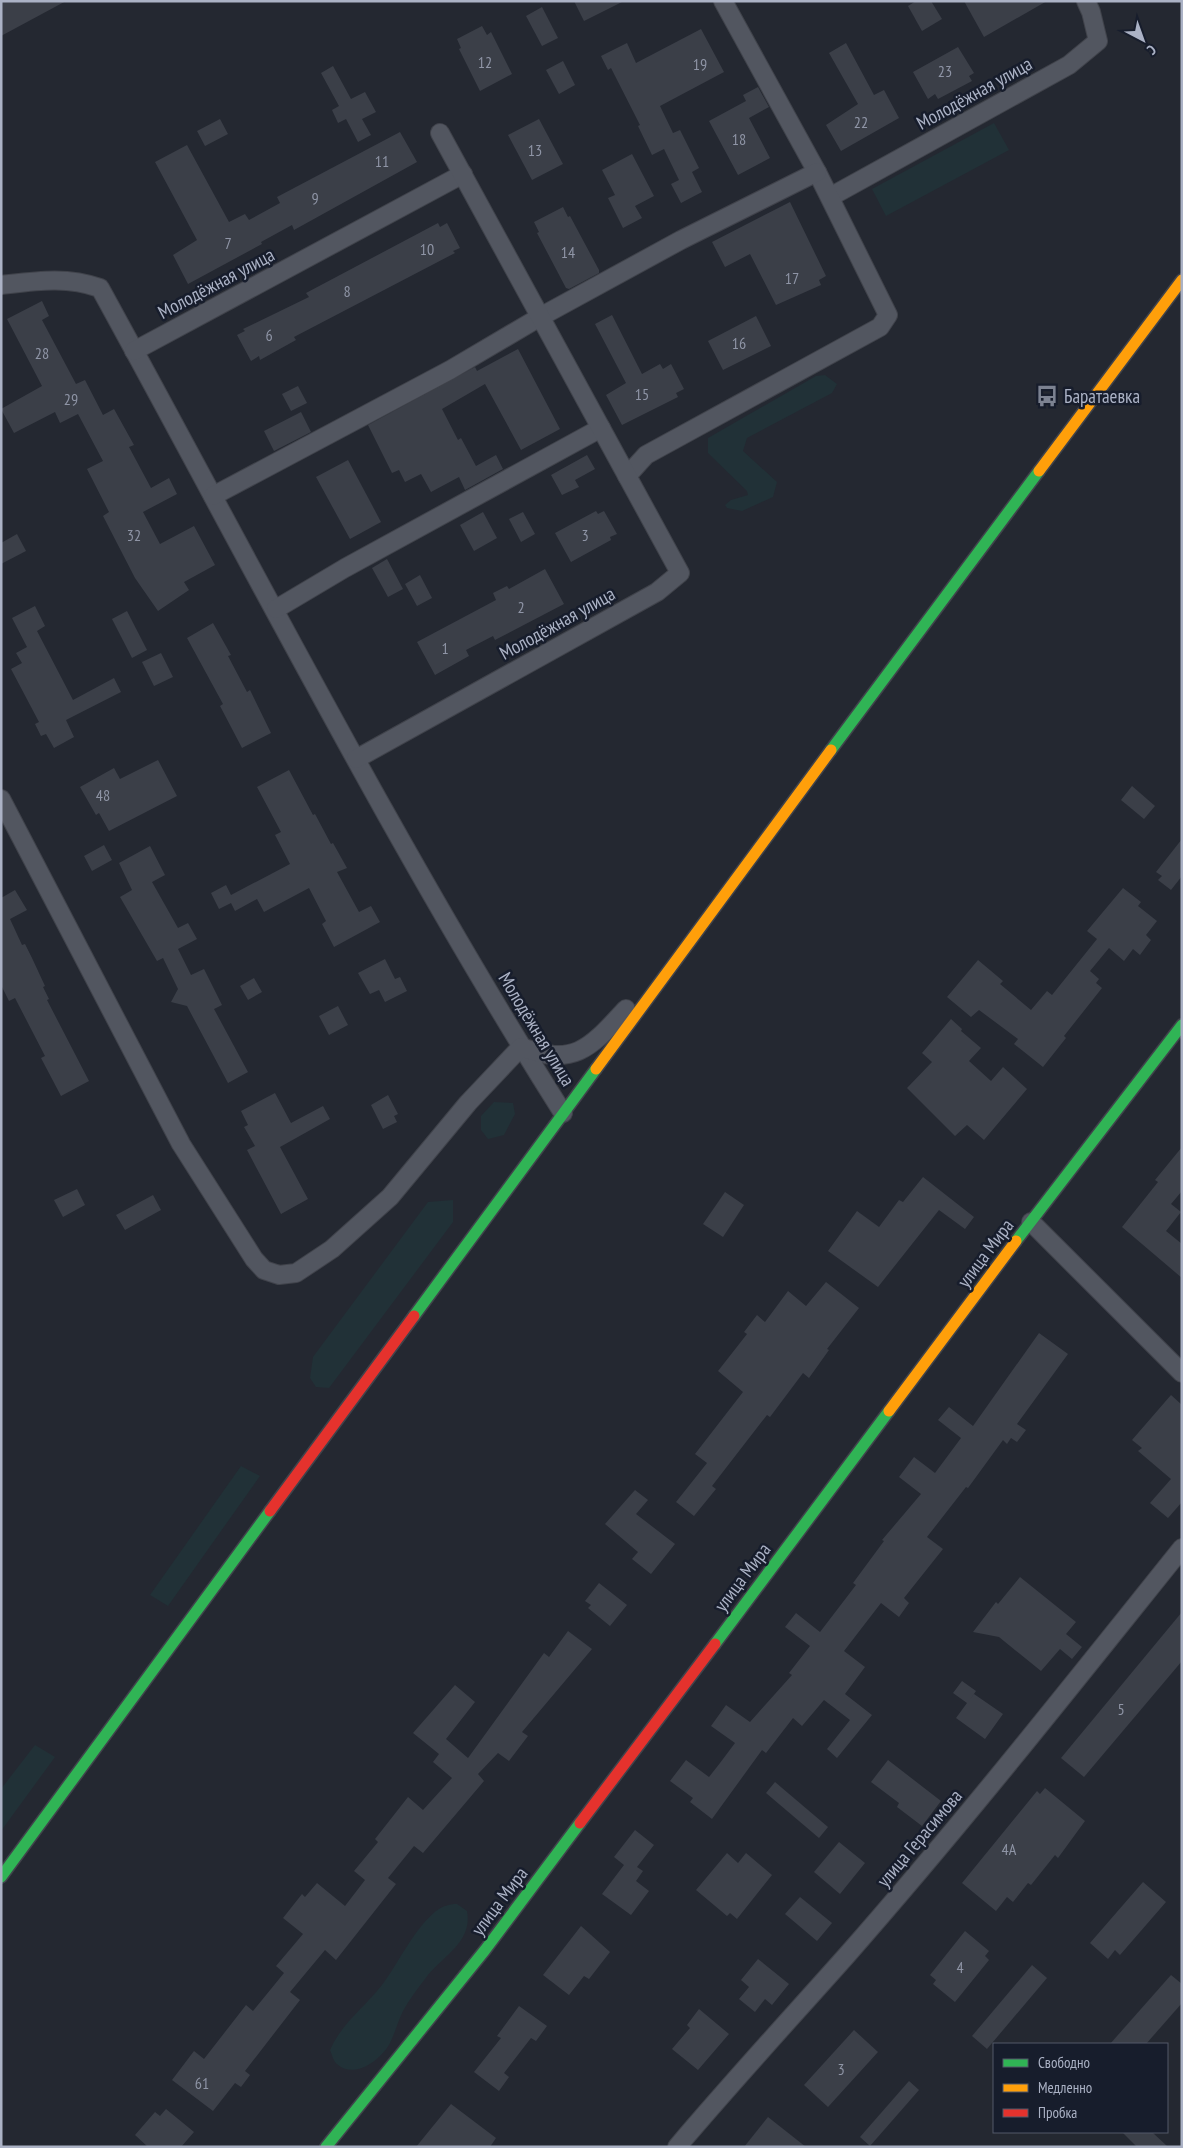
<svg xmlns="http://www.w3.org/2000/svg" width="1183" height="2148" viewBox="0 0 1183 2148" font-family="'PT Sans Narrow',sans-serif">
<rect width="100%" height="100%" fill="#242831"/>
<g fill="#213137">
<polygon points="994,123 1009,150 886,216 872,189"/>
<polygon points="825,375 837,384 832,393 747,438 743,451 777,482 773,497 742,511 727,508 725,505 731,500 748,495 747,491 708,453 708,438 816,376"/>
<polygon points="494,1102 513,1103 515,1114 504,1135 488,1139 481,1130 481,1116"/>
<polygon points="453,1200 453,1222 329,1388 316,1387 310,1378 313,1357 428,1202"/>
<polygon points="241,1466 260,1476 168,1606 150,1595"/>
<polygon points="35,1745 55,1757 1,1831 1,1789"/>
<path d="M457 1904 467 1911C473 1943 442 1956 425 1979 417 1989 409 2000 403 2011 398 2021 395 2033 390 2043 381 2060 354 2080 337 2064 333 2061 332 2054 330 2050 342 2023 364 2008 382 1985 400 1961 413 1930 436 1911 443 1906 449 1904 457 1904Z"/>
</g>
<g fill="#3b3f48">
<polygon points="1,1 66,1 1,36"/>
<polygon points="574,1 624,1 584,21"/>
<polygon points="916,1 931,1 942,19 922,31 908,6"/>
<polygon points="964,1 1047,1 984,37"/>
<polygon points="542,7 558,38 542,46 526,16"/>
<polygon points="482,26 487,35 491,32 512,74 480,91 459,49 461,48 457,39"/>
<polygon points="701,29 724,72 660,106 673,133 680,130 699,168 692,172 702,192 681,203 671,184 679,180 664,149 652,155 638,126 640,125 611,68 608,70 601,56 627,43 636,63"/>
<polygon points="846,43 874,95 884,90 899,118 841,151 826,125 858,104 829,53"/>
<polygon points="958,47 974,73 969,76 972,81 938,99 935,94 928,99 913,72"/>
<polygon points="563,61 575,85 559,94 546,70"/>
<polygon points="333,66 351,99 365,92 376,112 362,119 371,135 358,142 346,119 338,123 332,110 339,106 321,73"/>
<polygon points="758,87 769,107 749,118 770,158 738,175 709,121 746,101 743,95"/>
<polygon points="220,119 228,134 205,146 197,131"/>
<polygon points="539,119 563,164 532,180 508,135"/>
<polygon points="400,132 417,162 294,230 292,225 261,242 262,244 188,284 173,255 197,240 155,162 187,145 229,222 245,214 249,220 280,203 277,197"/>
<polygon points="632,154 654,196 635,206 642,218 623,228 608,198 615,195 602,170"/>
<polygon points="790,202 826,276 819,280 821,285 776,305 750,254 725,267 712,242"/>
<polygon points="563,207 568,217 570,216 599,270 599,273 569,289 566,288 537,233 539,232 534,222"/>
<polygon points="438,223 440,227 447,223 460,248 453,251 455,253 294,337 296,340 260,360 259,356 251,361 237,335 245,331 243,329 309,297 306,293"/>
<polygon points="42,301 49,316 42,320 76,384 85,380 103,415 114,409 134,445 129,447 151,488 169,478 177,494 143,512 160,544 194,526 215,565 184,582 189,590 158,611 135,578 103,516 109,512 87,469 103,461 78,414 60,423 55,412 14,433 1,409 42,386 7,319"/>
<polygon points="612,315 642,374 660,364 663,369 671,364 684,389 676,393 678,397 622,425 606,395 626,383 595,324"/>
<polygon points="756,316 771,346 723,370 708,341"/>
<polygon points="518,349 560,429 521,450 485,384 442,409 458,440 461,438 476,466 496,455 503,469 465,490 459,477 431,492 421,474 405,482 399,470 392,473 368,425 475,367 477,371"/>
<polygon points="298,386 307,403 291,411 282,394"/>
<polygon points="301,412 311,432 274,451 264,431"/>
<polygon points="587,455 595,469 575,480 579,487 562,495 551,475"/>
<polygon points="348,460 381,522 350,539 316,477"/>
<polygon points="596,511 598,514 604,511 617,534 610,537 611,540 571,562 555,533"/>
<polygon points="483,512 497,538 474,551 460,525"/>
<polygon points="523,512 535,534 521,542 509,519"/>
<polygon points="17,534 26,551 1,564 1,543"/>
<polygon points="387,559 403,589 388,597 372,568"/>
<polygon points="545,569 564,604 495,640 493,636 466,650 469,656 435,675 417,642 496,600 493,593 507,586 509,589"/>
<polygon points="420,575 432,598 417,606 405,584"/>
<polygon points="35,606 45,626 37,631 73,700 114,678 121,692 66,720 74,737 54,748 46,734 41,736 35,724 39,722 11,669 22,663 16,653 27,647 12,618"/>
<polygon points="127,611 147,650 132,658 112,619"/>
<polygon points="213,623 231,655 228,656 247,692 250,690 271,733 242,748 220,706 223,704 187,638"/>
<polygon points="161,653 173,677 154,686 142,662"/>
<polygon points="158,760 177,796 109,831 99,813 96,815 80,787 114,768 120,779"/>
<polygon points="289,770 313,815 315,814 331,844 333,843 347,868 337,872 359,912 371,906 380,922 334,947 322,924 326,921 309,888 264,912 257,899 235,911 231,903 219,909 211,893 226,885 231,895 290,864 275,835 281,832 257,787"/>
<polygon points="1132,786 1155,806 1144,819 1121,800"/>
<polygon points="1182,839 1182,876 1171,890 1158,880 1162,876 1156,872"/>
<polygon points="104,845 112,860 92,871 84,856"/>
<polygon points="150,846 165,875 152,882 178,928 188,923 197,939 178,949 191,975 204,969 222,1005 214,1009 248,1072 228,1083 187,1006 171,1002 178,989 163,958 157,961 120,897 132,890 119,863"/>
<polygon points="1123,888 1141,902 1138,906 1157,921 1146,935 1151,940 1140,955 1133,949 1124,961 1109,948 1090,971 1099,979 1096,983 1102,988 1064,1036 1066,1038 1043,1067 1014,1044 1018,1039 979,1010 971,1017 947,997 978,960 1003,981 1000,984 1031,1010 1047,991 1052,995 1097,939 1087,931"/>
<polygon points="15,890 27,910 10,919 22,945 25,944 32,958 45,986 43,987 49,999 47,1000 89,1081 61,1096 41,1058 45,1056 15,998 9,1001 1,985 1,898"/>
<polygon points="385,959 395,979 400,977 407,991 385,1002 379,990 370,994 358,973"/>
<polygon points="254,978 262,992 248,1000 240,986"/>
<polygon points="338,1006 348,1025 329,1035 319,1016"/>
<polygon points="951,1019 962,1029 961,1031 981,1048 969,1061 991,1081 1003,1067 1027,1089 984,1140 967,1125 955,1136 907,1088 932,1062 922,1053"/>
<polygon points="275,1093 291,1123 323,1106 330,1119 280,1147 308,1199 281,1214 247,1150 255,1146 244,1127 248,1125 241,1111"/>
<polygon points="388,1095 398,1114 394,1116 397,1122 383,1129 371,1105"/>
<polygon points="1182,1147 1182,1191 1171,1204 1181,1212 1166,1231 1182,1244 1182,1278 1122,1227 1158,1182 1155,1180"/>
<polygon points="923,1177 974,1217 965,1229 939,1210 878,1287 828,1251 857,1211 879,1227 899,1200 903,1202"/>
<polygon points="77,1189 85,1205 63,1217 54,1200"/>
<polygon points="725,1192 744,1205 723,1237 703,1224"/>
<polygon points="153,1195 161,1210 125,1230 116,1215"/>
<polygon points="826,1282 859,1308 827,1349 829,1350 809,1378 803,1373 770,1417 767,1415 712,1486 716,1489 694,1516 676,1502 707,1463 695,1454 743,1392 718,1371 747,1334 744,1332 757,1315 765,1322 788,1291 806,1306"/>
<polygon points="1039,1333 1068,1354 1017,1424 1026,1430 1017,1442 1011,1438 1007,1444 1003,1440 968,1488 966,1487 927,1537 943,1549 904,1598 909,1603 899,1617 881,1603 844,1651 865,1667 845,1694 872,1715 837,1758 827,1749 850,1720 824,1700 802,1726 793,1718 766,1753 762,1750 712,1819 690,1802 693,1798 670,1781 686,1760 709,1777 720,1763 735,1743 711,1726 726,1705 750,1722 792,1675 789,1673 810,1646 785,1627 796,1613 820,1632 856,1585 853,1583 884,1541 882,1540 921,1494 899,1477 914,1457 935,1473 961,1438 938,1420 949,1407 973,1426"/>
<polygon points="1171,1395 1182,1405 1182,1502 1168,1518 1150,1503 1171,1479 1138,1451 1142,1448 1132,1440"/>
<polygon points="635,1490 648,1500 636,1514 675,1544 651,1574 632,1559 638,1552 605,1524"/>
<polygon points="1020,1577 1076,1622 1066,1634 1082,1647 1072,1659 1060,1649 1041,1671 999,1637 973,1632 996,1602 998,1604"/>
<polygon points="599,1583 627,1605 610,1626 588,1608 591,1605 585,1601"/>
<polygon points="1182,1612 1182,1661 1084,1777 1061,1758"/>
<polygon points="568,1631 592,1649 522,1732 528,1736 509,1761 498,1753 478,1774 484,1781 423,1853 414,1846 388,1878 396,1884 336,1960 325,1950 290,1992 300,2000 245,2071 250,2075 241,2087 235,2083 213,2111 172,2080 194,2051 204,2059 246,2005 253,2011 284,1973 276,1966 303,1934 283,1918 302,1894 305,1897 317,1883 345,1906 365,1880 354,1871 378,1842 375,1839 408,1797 423,1810 452,1778 433,1762 439,1754 413,1733 455,1685 475,1702 446,1739 468,1758 544,1653 549,1657"/>
<polygon points="962,1681 976,1691 969,1701 974,1694 1003,1714 985,1739 956,1718 967,1703 953,1693"/>
<polygon points="888,1760 941,1801 922,1826 897,1807 899,1803 871,1782"/>
<polygon points="775,1782 828,1827 819,1838 766,1793"/>
<polygon points="1045,1788 1085,1821 1058,1858 1055,1855 1031,1885 1028,1883 1013,1902 1007,1897 996,1911 962,1883 1037,1791 1040,1794"/>
<polygon points="635,1830 654,1845 637,1867 643,1871 636,1881 649,1891 631,1915 602,1894 624,1865 614,1857"/>
<polygon points="839,1842 865,1863 840,1894 814,1872"/>
<polygon points="727,1853 738,1863 746,1853 772,1875 737,1919 730,1913 727,1916 696,1890"/>
<polygon points="1143,1882 1166,1902 1120,1955 1115,1950 1108,1959 1090,1943"/>
<polygon points="800,1897 832,1923 817,1941 785,1914"/>
<polygon points="581,1926 610,1952 589,1979 584,1976 569,1995 543,1975"/>
<polygon points="965,1931 989,1951 985,1956 989,1960 955,2002 933,1984 936,1980 930,1975"/>
<polygon points="758,1959 789,1984 772,2005 765,1999 755,2012 739,1999 749,1987 741,1980"/>
<polygon points="1032,1965 1047,1978 987,2049 972,2036"/>
<polygon points="1171,1975 1182,1984 1182,2003 1146,2044 1110,2044"/>
<polygon points="519,2006 547,2026 536,2041 531,2038 504,2073 509,2077 499,2091 474,2072 501,2038 497,2036"/>
<polygon points="699,2009 729,2034 698,2070 672,2049 690,2028 687,2025"/>
<polygon points="854,2030 878,2052 828,2107 804,2085"/>
<polygon points="909,2081 919,2090 870,2146 860,2137"/>
<polygon points="451,2104 496,2138 490,2147 416,2147"/>
<polygon points="166,2109 194,2132 181,2147 148,2147 135,2135 155,2112 160,2116"/>
<polygon points="768,2117 806,2147 744,2147"/>
<polygon points="1122,2132 1152,2132 1168,2147 1137,2147"/>
</g>
<g fill="none" stroke-linecap="round" stroke-linejoin="round">
<g stroke="#40434b" stroke-width="20">
<g id="street">
<polyline points="830,197 1069,65 1098,41 1091,12 1086,1"/>
<path d="M1 285C36 281 66 276 100 288 251 563 395 847 563 1113"/>
<polyline points="134,351 463,174"/>
<polyline points="627,476 646,455 880,327 888,315 817,172 723,1"/>
<polyline points="213,496 450,370 540,317 681,240 817,172"/>
<polyline points="276,609 345,568 601,428"/>
<polyline points="356,759 657,592 680,573 440,133"/>
<path d="M1 799 181 1144 254 1259 264 1270 279 1275 296 1273 332 1249 390 1197 468 1103 521 1047C575 1067 590 1048 626 1009"/>
<polyline points="1031,1222 1182,1373"/>
<path d="M677 2147C732 2082 790 2019 847 1955 963 1823 1072 1685 1182 1548"/>
</g>
</g>
<g stroke="#40434b" stroke-width="14">
<g id="fast">
<polyline points="831,750 1039,471"/>
<polyline points="1016,1241 1182,1025"/>
<polyline points="414,1316 596,1069"/>
<polyline points="715,1644 889,1411"/>
<polyline points="1,1877 270,1511"/>
<polyline points="326,2147 485,1950 580,1823"/>
</g>
</g>
<g stroke="#40434b" stroke-width="14">
<g id="slow">
<polyline points="1039,471 1182,280"/>
<polyline points="596,1069 831,750"/>
<polyline points="889,1411 1016,1241"/>
</g>
</g>
<g stroke="#40434b" stroke-width="14">
<g id="jam">
<polyline points="270,1511 414,1316"/>
<polyline points="580,1823 715,1644"/>
</g>
</g>
<use href="#street" stroke="#525660" stroke-width="18"/>
<use href="#fast" stroke="#30b455" stroke-width="11"/>
<use href="#slow" stroke="#ff9f0a" stroke-width="11"/>
<use href="#jam" stroke="#e5322d" stroke-width="11"/>
</g>
<defs>
<g id="bus-bare" transform="scale(1.725)"><path d="M-5-6H5V4H4V6H2V4H-2V6H-4V4H-5ZM-3.5-4V0h7V-4ZM-3.5 1.2v1.5H-2V1.2ZM2 1.2v1.5H3.5V1.2Z" fill="#7c8291" stroke="#171d2c" stroke-width="2.5" paint-order="stroke"/></g>
</defs>
<g fill-rule="evenodd">
<use href="#bus-bare" x="1047" y="396"/>
</g>
<g text-anchor="middle" dominant-baseline="central" stroke-width="5" stroke-linejoin="round" paint-order="stroke">
<g font-size="16" fill="#8f95a6">
<text x="485" y="62">12</text>
<text x="700" y="64">19</text>
<text x="945" y="71">23</text>
<text x="861" y="122">22</text>
<text x="739" y="139">18</text>
<text x="535" y="150">13</text>
<text x="382" y="161">11</text>
<text x="315" y="198">9</text>
<text x="228" y="243">7</text>
<text x="427" y="249">10</text>
<text x="568" y="252">14</text>
<text x="792" y="278">17</text>
<text x="347" y="291">8</text>
<text x="269" y="335">6</text>
<text x="739" y="343">16</text>
<text x="42" y="353">28</text>
<text x="642" y="394">15</text>
<text x="71" y="399">29</text>
<text x="134" y="535">32</text>
<text x="585" y="535">3</text>
<text x="521" y="607">2</text>
<text x="445" y="648">1</text>
<text x="103" y="795">48</text>
<text x="1121" y="1709">5</text>
<text x="1009" y="1849">4А</text>
<text x="960" y="1967">4</text>
<text x="841" y="2069">3</text>
<text x="202" y="2083">61</text>
</g>
<g font-size="19" fill="#abb2c5" stroke="#171d2c">
<text transform="translate(974 93) rotate(-29)">Молодёжная улица</text>
<text transform="translate(216 283) rotate(-28)">Молодёжная улица</text>
<text transform="translate(557 623) rotate(-29)">Молодёжная улица</text>
<text transform="translate(537 1029) rotate(59)">Молодёжная улица</text>
<text transform="translate(985 1253) rotate(-53)">улица Мира</text>
<text transform="translate(742 1577) rotate(-53)">улица Мира</text>
<text transform="translate(919 1838) rotate(-50)">улица Герасимова</text>
<text transform="translate(499 1901) rotate(-53)">улица Мира</text>
</g>
<g font-size="19" fill="#abb2c5" stroke="#171d2c" text-anchor="start">
<text x="1064" y="396">Баратаевка</text>
</g>
</g>
<rect width="1183" height="2148" fill="none" stroke="#abb2c5" stroke-width="5"/>
<rect x="993" y="2043" width="175" height="90" fill="#171d2c" stroke="#525969"/>
<rect x="1003" y="2059" width="25" height="8" fill="#30b455" stroke="#525969"/>
<text x="1038" y="2068" font-size="15" fill="#abb2c5">Свободно</text>
<rect x="1003" y="2084" width="25" height="8" fill="#ff9f0a" stroke="#525969"/>
<text x="1038" y="2093" font-size="15" fill="#abb2c5">Медленно</text>
<rect x="1003" y="2109" width="25" height="8" fill="#e5322d" stroke="#525969"/>
<text x="1038" y="2118" font-size="15" fill="#abb2c5">Пробка</text>
<g transform="translate(1143 40) rotate(139)" stroke="#171d2c" stroke-width="4" paint-order="stroke">
<path d="M0-4L9 19L0 12L-9 19Z" fill="#abb2c5"/>
<text y="-8" font-size="14" font-weight="bold" text-anchor="middle" fill="#abb2c5">С</text>
</g>
</svg>
